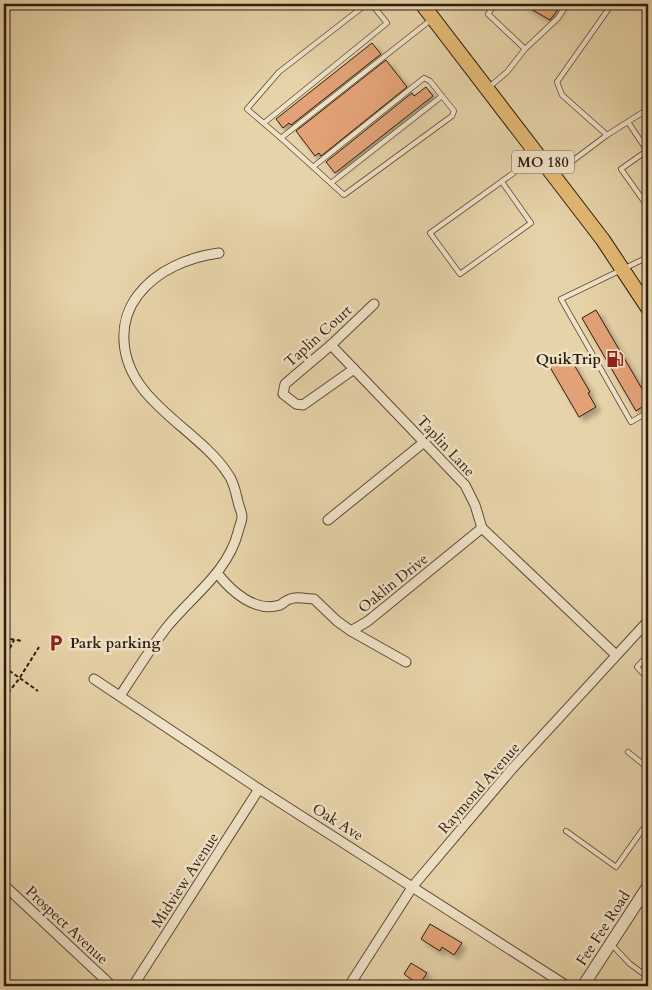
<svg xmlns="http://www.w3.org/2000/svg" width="652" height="990" viewBox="0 0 652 990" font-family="Cardo,serif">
<defs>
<filter id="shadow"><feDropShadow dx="4.5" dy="4.5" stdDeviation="2.5" flood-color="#0004"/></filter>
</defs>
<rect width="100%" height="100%" fill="#e7d3a9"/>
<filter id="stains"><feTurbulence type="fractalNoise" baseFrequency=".004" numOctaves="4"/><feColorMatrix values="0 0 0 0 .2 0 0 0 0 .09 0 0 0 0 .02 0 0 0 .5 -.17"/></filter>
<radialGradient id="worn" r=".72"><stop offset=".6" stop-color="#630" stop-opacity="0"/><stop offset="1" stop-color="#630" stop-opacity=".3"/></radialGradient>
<g fill="#e2a176" stroke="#2e1e10" filter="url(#shadow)">
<polygon points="522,4 562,4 550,20"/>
<polygon points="372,43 381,54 291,125 289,123 283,128 276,119"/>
<polygon points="386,60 407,87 321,156 319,153 315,156 296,131"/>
<polygon points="426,87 433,96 335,173 326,162 412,93 414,96"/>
<polygon points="596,310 648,399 648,403 636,411 582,318"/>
<polygon points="564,352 571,364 573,363 590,392 588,393 596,407 579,417 547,362"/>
<polygon points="430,924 462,943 454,955 442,947 440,951 421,939"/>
<polygon points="411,963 427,973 419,985 404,974"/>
</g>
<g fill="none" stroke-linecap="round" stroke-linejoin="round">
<g stroke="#5c4b36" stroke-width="6">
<g id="service">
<polyline points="495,4 488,14 525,49"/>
<polyline points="488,88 507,72 525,49 558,18 567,4"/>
<polyline points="628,122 648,152"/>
<polyline points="264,123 387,23 373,6 364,6 279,72 247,109 281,138"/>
<polyline points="607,135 562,95 557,82 612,4"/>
<polyline points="648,150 621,169 648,207"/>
<path d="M313 167 424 78 430 81 454 111 452 116 344 195C323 176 302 157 281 138L432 19"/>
<polyline points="555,174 607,135 648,109"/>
<polyline points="502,182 531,223 460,274 430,233 537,156"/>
<polyline points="331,183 442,96"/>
<polyline points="648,257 561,299 631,422 648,412"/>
<polyline points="648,655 637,667 648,679"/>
<polyline points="628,752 648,768"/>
<polyline points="566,831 616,867 648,822"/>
<polyline points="612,945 630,964 648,977"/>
</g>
</g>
<g stroke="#5c4b36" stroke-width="11">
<g id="minor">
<polyline points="331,345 465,485 475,505 482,528 616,655"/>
<polyline points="354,369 303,405 296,404 283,394 285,384 331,345 374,304"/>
<polyline points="328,520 423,443"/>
<path d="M217 573C231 591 255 613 280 605 284 603 286 600 290 599 297 596 307 599 314 599L337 621 351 631 368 621 482 528"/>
<polyline points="351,631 406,662"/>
<polyline points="94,679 259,789 567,986"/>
<path d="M120 696C135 673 150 649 167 627 192 596 228 572 238 532 239 527 242 521 242 517 242 512 239 507 238 502 236 493 234 482 228 474 198 428 127 402 124 341 123 325 128 308 138 295 157 270 189 257 219 253"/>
<polyline points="4,885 112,986"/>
<polyline points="133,986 259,789"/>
<polyline points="349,986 413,886 512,769 648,621"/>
</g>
</g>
<g stroke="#5c4b36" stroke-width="13">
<polyline id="tertiary" points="583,986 648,886"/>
</g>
<g stroke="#2e1e10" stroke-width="16">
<polyline id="primary" points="422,4 603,240 648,308"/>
</g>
<g stroke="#2e1e10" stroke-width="2" stroke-dasharray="4 2.5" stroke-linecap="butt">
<polyline points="4,638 23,641"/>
<polyline points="4,660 14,640"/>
<polyline points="4,667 38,691"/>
<polyline points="4,698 19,679 39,647"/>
</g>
<use href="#service" stroke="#efe2c7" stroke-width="4.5"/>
<use href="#minor" stroke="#efe2c7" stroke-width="9"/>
<use href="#tertiary" stroke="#efe2c7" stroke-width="11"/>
<use href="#primary" stroke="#e4ba74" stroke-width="14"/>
</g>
<defs>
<g id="fuel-bare" transform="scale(1.35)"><path d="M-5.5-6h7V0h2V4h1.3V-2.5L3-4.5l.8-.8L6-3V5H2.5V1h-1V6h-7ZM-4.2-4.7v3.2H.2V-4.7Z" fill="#8f2418" stroke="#efe2c7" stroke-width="2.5" paint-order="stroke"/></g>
<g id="parking-bare" transform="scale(1.35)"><path d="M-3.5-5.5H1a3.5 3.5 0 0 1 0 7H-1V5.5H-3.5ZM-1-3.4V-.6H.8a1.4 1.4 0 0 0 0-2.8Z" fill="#8f2418" stroke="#efe2c7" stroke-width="2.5" paint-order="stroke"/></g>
</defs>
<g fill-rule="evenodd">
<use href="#fuel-bare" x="615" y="359"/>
<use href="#parking-bare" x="56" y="643"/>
</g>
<g text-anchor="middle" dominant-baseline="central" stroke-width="5" stroke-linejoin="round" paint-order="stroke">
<rect fill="#efe2c7" stroke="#685947" stroke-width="1" x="512" y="150.5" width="62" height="23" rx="4"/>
<g font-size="14" font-weight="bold" fill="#2e1e10">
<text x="543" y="162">MO 180</text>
</g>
<g font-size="15" fill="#2e1e10" stroke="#efe2c7">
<text transform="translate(318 336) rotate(-42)">Taplin Court</text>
<text transform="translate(446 446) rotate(47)">Taplin Lane</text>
<text transform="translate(393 583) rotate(-39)">Oaklin Drive</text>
<text transform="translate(479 788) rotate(-49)">Raymond Avenue</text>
<text transform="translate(338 822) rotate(32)">Oak Ave</text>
<text transform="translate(185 880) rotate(-57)">Midview Avenue</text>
<text transform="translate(67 925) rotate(43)">Prospect Avenue</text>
<text transform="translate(603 928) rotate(-57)">Fee Fee Road</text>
</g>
<g font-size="15" font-weight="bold" fill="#2e1e10" stroke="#efe2c7" text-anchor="end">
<text x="601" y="359">QuikTrip</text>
<text x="70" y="643" text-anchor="start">Park parking</text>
</g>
</g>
<rect width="652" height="990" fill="none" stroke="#e7d3a9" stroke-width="20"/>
<rect x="5" y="5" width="642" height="980" fill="none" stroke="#2e1e10" stroke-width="2.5"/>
<rect x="10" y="10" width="632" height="970" fill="none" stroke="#2e1e10"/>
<rect width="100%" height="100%" filter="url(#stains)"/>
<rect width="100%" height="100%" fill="url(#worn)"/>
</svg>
